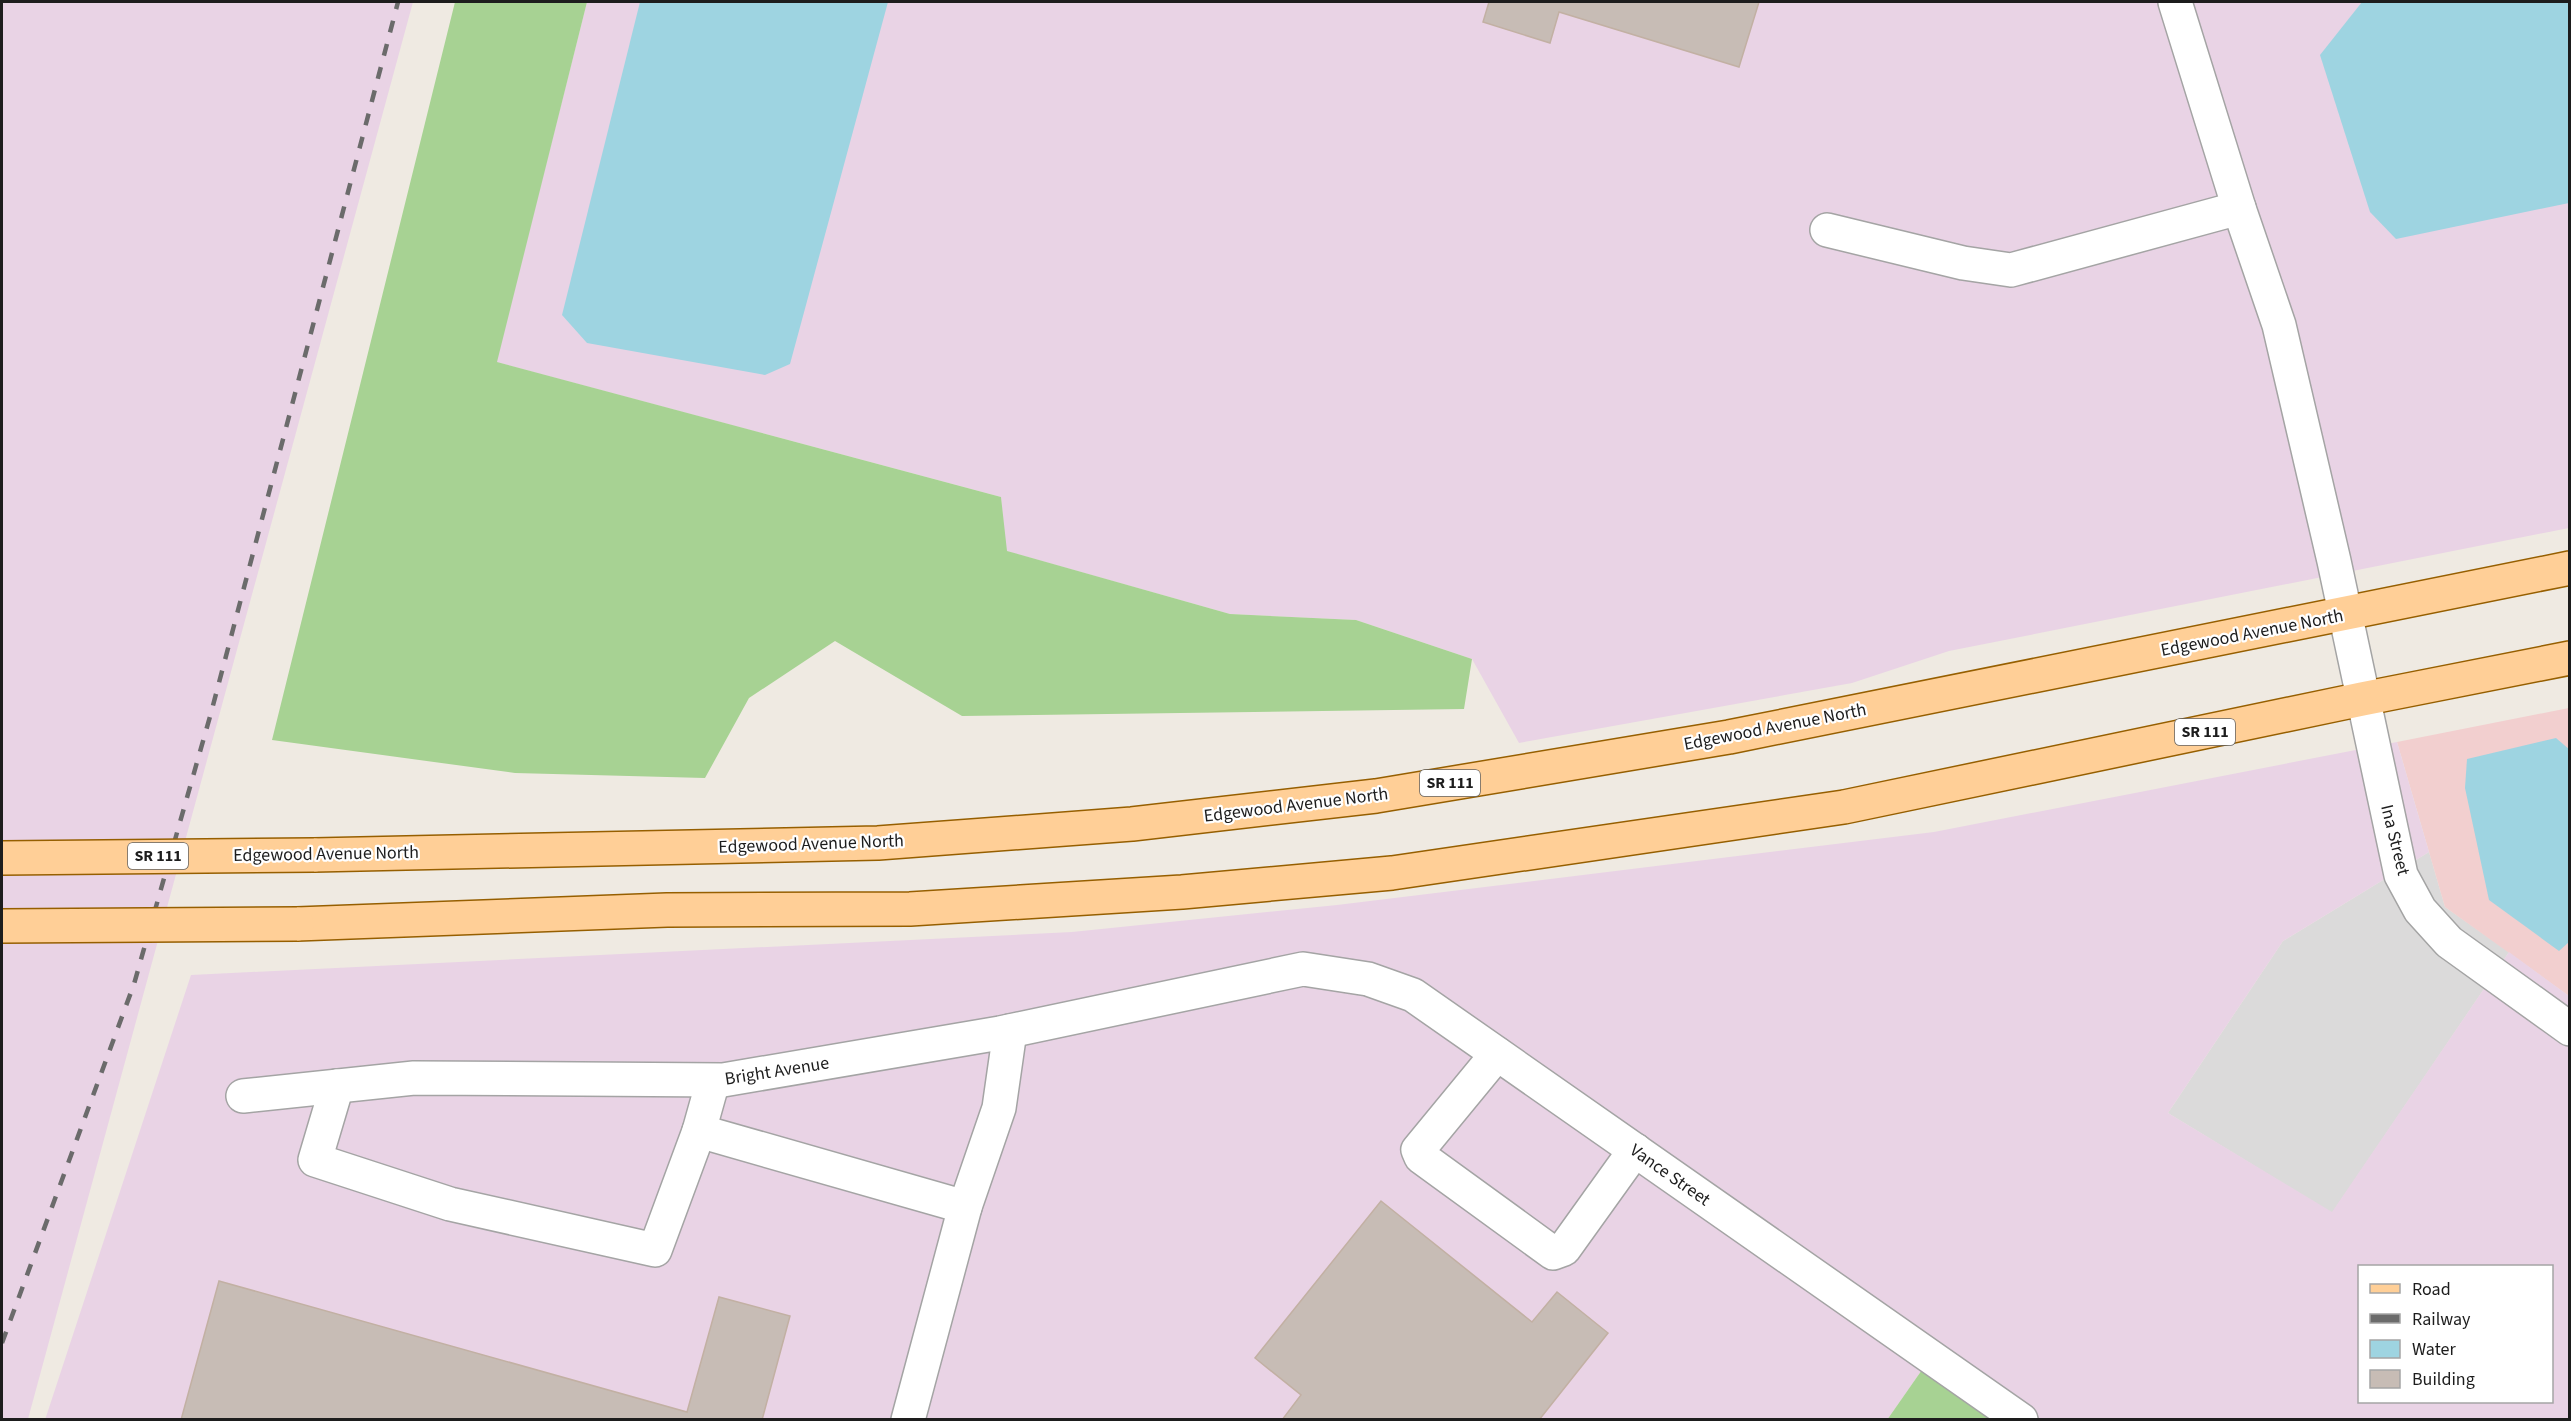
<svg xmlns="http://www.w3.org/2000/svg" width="2571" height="1421" viewBox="0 0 2571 1421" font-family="'Source Sans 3',sans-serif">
<rect width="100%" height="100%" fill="#efeae2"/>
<polygon fill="#dbdada" points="2429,852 2445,907 2509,952 2332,1213 2168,1113 2283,941"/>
<polygon fill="#f2cfcf" points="2569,708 2569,996 2445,907 2397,742"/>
<g fill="#e9d3e5" fill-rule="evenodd">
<polygon points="2,2 413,2 28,1419 2,1420"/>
<polygon points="587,2 2569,2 2569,528 1949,651 1852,683 1519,743 1472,659 1356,620 1230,614 1006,551 1001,497 496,362"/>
<path d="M2397 742 2429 852 2283 941 2168 1113 2332 1212 2509 952 2569 996V1419H1997L1924 1367 1887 1420H45L191 975 1072 932 1337 905 1934 832ZM2360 1266H2552V1402H2360Z"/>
</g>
<g fill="#a7d293">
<polygon points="455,2 587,2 497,362 1001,497 1007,551 1230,614 1356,620 1472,659 1464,709 962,716 835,641 749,698 705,778 515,773 272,740"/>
<polygon points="1924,1367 1997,1420 1887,1420"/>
</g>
<g fill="#9ed4e1">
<polygon points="640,2 888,2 790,364 765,375 587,343 562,315"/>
<polygon points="2362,2 2569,2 2569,203 2396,239 2370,212 2320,55"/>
<polygon points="2556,738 2570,750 2569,942 2559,951 2489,900 2465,788 2467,759"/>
</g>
<g fill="#c7bcb5" stroke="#c2b0a3" stroke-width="1.5">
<polygon points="1489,2 1759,2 1739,67 1559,12 1550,43 1483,22"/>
<polygon points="1381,1201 1532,1322 1557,1292 1608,1333 1539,1420 1282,1420 1301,1395 1255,1358"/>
<polygon points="219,1281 687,1412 719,1297 790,1316 762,1420 181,1420"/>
</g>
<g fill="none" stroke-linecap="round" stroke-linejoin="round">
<g stroke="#a4a4a4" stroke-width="36">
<g id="minor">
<polyline points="2175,2 2239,208 2279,325 2334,561 2401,875 2420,910 2449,942 2570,1029"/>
<polyline points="1827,230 1963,263 2011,270 2239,208"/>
<polyline points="1497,1054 1418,1150 1421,1157 1553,1253 1564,1249 1635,1150"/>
<polyline points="713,1081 699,1131 965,1207 999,1108 1010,1031"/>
<polyline points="337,1086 315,1160 450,1204 655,1250 699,1131"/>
<polyline points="243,1096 414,1078 723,1080 1000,1033 1303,969 1368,979 1413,995 2021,1420"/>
<polyline points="908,1420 965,1207"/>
</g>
</g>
<g stroke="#965f00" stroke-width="36">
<g id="major">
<polyline points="314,855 878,843 1132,824 1376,796 1729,737 2570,568"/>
<polyline points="297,924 667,910 910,909 1182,892 1392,873 1844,807 2362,699 2570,658"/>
</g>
</g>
<use href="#minor" stroke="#fff" stroke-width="33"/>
<use href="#major" stroke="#ffcf97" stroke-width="33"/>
<polyline stroke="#6b6b6b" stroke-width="4.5" stroke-dasharray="12 12" stroke-linecap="butt" points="2,1343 134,984 211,713 398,2"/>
<g stroke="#965f00" stroke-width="36" stroke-linecap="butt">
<g id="major-bridge">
<polyline points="2,858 314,855"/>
<polyline points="2,926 297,924"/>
</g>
</g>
<use href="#major-bridge" stroke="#ffcf97" stroke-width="33"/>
</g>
<g text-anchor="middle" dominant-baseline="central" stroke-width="4.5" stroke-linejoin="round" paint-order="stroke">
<g fill="#fff" stroke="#616161" stroke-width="1.5">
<rect x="2175" y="719" width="60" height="26" rx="4.5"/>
<rect x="1420" y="770" width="60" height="26" rx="4.5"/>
<rect x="128" y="843" width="60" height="26" rx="4.5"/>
</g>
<g font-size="16" font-weight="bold" fill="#1d1d1d">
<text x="2205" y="732">SR 111</text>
<text x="1450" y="783">SR 111</text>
<text x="158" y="856">SR 111</text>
</g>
<g font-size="18" fill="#1d1d1d" stroke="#fff">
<text transform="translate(2252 633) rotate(-11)">Edgewood Avenue North</text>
<text transform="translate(1775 727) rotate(-11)">Edgewood Avenue North</text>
<text transform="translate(1296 805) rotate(-7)">Edgewood Avenue North</text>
<text transform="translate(2395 840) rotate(76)">Ina Street</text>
<text transform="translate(811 844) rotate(-2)">Edgewood Avenue North</text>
<text transform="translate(326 854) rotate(-1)">Edgewood Avenue North</text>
<text transform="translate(777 1071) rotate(-9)">Bright Avenue</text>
<text transform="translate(1670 1175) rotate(35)">Vance Street</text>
</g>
</g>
<rect width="2571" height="1421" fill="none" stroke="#1d1d1d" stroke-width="6"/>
<rect x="2358" y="1265" width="195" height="138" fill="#ffffff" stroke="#a5a5a5" stroke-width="1.5"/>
<rect x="2370" y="1284" width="30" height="9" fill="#ffcf97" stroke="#a5a5a5" stroke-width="1.5"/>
<text x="2412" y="1295" font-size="18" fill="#1d1d1d">Road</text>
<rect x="2370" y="1314" width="30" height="9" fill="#6b6b6b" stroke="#a5a5a5" stroke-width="1.5"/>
<text x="2412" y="1325" font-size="18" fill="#1d1d1d">Railway</text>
<rect x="2370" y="1340" width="30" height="18" fill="#9ed4e1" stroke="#a5a5a5" stroke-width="1.5"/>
<text x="2412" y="1355" font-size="18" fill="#1d1d1d">Water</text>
<rect x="2370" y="1370" width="30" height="18" fill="#c7bcb5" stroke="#a5a5a5" stroke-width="1.5"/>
<text x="2412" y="1385" font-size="18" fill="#1d1d1d">Building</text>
</svg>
